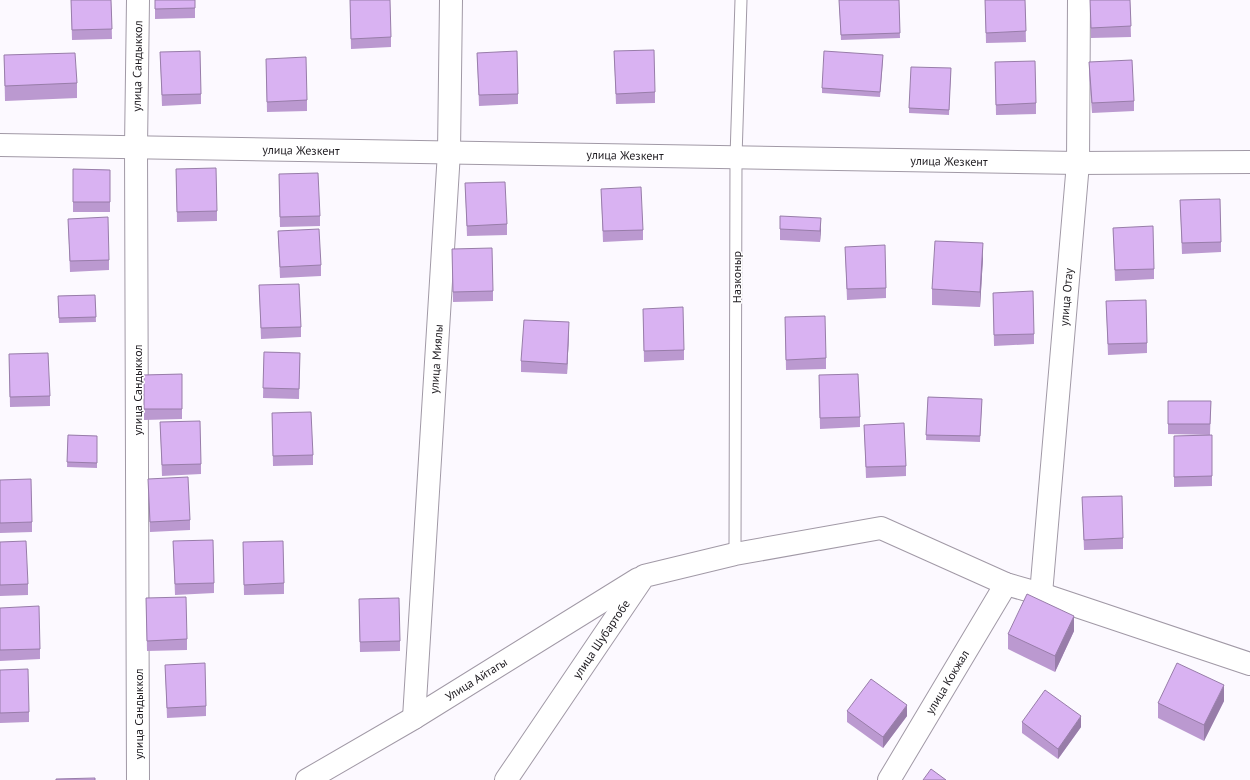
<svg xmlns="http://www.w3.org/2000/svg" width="1250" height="780" viewBox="0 0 1250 780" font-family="'PT Sans',sans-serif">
<rect width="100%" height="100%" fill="#fcf9ff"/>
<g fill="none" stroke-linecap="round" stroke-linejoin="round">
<g stroke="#a199a6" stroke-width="13">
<polyline id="service" points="735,554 736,157 741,0"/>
</g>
<g stroke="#a199a6" stroke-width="24">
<g id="minor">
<polyline points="138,0 136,147 138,780"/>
<polyline points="0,145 1078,163 1250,162"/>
<polyline points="1041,594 1078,163 1079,0"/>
<polyline points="414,718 449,152 451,0"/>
<polyline points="307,780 414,718 638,579"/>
<polyline points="506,780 644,576 735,554 881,528 1006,584 1041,594 1250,664"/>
<polyline points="889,780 1006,584"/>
</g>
</g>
<use href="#service" stroke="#fff" stroke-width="11"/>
<use href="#minor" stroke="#fff" stroke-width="22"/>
</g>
<g fill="#bb99d0">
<polygon points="71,0 111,0 112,39 72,40"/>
<polygon points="155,0 195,0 195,18 155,19"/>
<polygon points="350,0 391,37 391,47 351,49"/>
<polygon points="839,0 899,0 900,38 841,40"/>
<polygon points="985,0 1025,0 1026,42 986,43"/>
<polygon points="1090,0 1130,0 1131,37 1091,38"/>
<polygon points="614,51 655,92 655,103 616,104"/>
<polygon points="160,52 201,94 201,104 162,106"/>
<polygon points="477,53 518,94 518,104 479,106"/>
<polygon points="4,55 77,83 77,98 5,101"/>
<polygon points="266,59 307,100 307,111 267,112"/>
<polygon points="883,60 880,97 822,93 822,88"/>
<polygon points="995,62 1036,103 1036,114 996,115"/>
<polygon points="1089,62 1134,101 1134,111 1092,113 1089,73"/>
<polygon points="951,68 949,115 909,113 909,108"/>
<polygon points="73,169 110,170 110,212 73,212"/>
<polygon points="176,169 217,211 217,221 177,222"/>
<polygon points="279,174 320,216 320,226 280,227"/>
<polygon points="465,183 507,224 507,235 467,236"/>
<polygon points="601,189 643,230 643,240 603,242"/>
<polygon points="1180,200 1221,242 1221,252 1182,254"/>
<polygon points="68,219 109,260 109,270 70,272"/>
<polygon points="1113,228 1154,269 1154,279 1115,281"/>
<polygon points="780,229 821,229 820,242 780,240"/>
<polygon points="278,231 321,265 321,276 280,278"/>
<polygon points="845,247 886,288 886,298 847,300"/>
<polygon points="452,249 493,291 493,301 453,302"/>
<polygon points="983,258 980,307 932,305 932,289"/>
<polygon points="259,285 301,327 301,337 261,339"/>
<polygon points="993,293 1034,334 1034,344 994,346"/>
<polygon points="95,295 96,322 59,323 58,296"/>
<polygon points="1106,301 1147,343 1147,353 1108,355"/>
<polygon points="643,309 684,350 684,360 644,362"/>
<polygon points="785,317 826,358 826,369 786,370"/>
<polygon points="569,333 567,374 521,372 521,361"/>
<polygon points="264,352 300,353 299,399 263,398"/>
<polygon points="9,354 50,396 50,406 10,407"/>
<polygon points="182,374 182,419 144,420 144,375"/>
<polygon points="819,375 860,417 860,427 820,429"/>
<polygon points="928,397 982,399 980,442 926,440"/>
<polygon points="1168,401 1211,401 1210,435 1168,434"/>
<polygon points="272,413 313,455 313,465 273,466"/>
<polygon points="160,422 201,464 201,474 162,476"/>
<polygon points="864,425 906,466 906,476 866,478"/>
<polygon points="68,435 97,436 97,468 67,467"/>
<polygon points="1212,435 1212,486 1174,487 1174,436"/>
<polygon points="148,479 190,520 190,530 150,532"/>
<polygon points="0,480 32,522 32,532 0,533"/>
<polygon points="1082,497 1123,538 1123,549 1084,550"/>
<polygon points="173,541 214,583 214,593 175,595"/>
<polygon points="0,542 28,584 28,595 0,596"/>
<polygon points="243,542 284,583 284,594 244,595"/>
<polygon points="146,598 187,639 187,650 147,651"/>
<polygon points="359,599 400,641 400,651 360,652"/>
<polygon points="0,608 40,649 40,659 0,661"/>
<polygon points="1074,631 1055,672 1008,649 1008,634"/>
<polygon points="165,665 206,706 206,716 167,718"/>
<polygon points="0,670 29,712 29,722 0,723"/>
<polygon points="1224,701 1204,741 1158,718 1158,703"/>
<polygon points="847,711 907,716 883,748 847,722"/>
<polygon points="1022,722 1081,727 1058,759 1022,733"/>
</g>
<g fill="#987da9">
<polygon points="821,218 821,229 820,242 820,231"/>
<polygon points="983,243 983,258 980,307 980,292"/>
<polygon points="569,322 569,333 567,374 567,364"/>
<polygon points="1074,616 1074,631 1055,672 1055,656"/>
<polygon points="1224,685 1224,701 1204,741 1204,725"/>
<polygon points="907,705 907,716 883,748 883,737"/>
<polygon points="1081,716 1081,727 1058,759 1058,749"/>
</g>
<g fill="#d9b2f2" stroke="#987da9">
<polygon points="71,0 111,0 112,29 72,30"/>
<polygon points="155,0 195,0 195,8 155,9"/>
<polygon points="350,0 390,0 391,37 351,39"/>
<polygon points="839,0 899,0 900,33 841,35"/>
<polygon points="985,0 1025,0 1026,31 986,33"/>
<polygon points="1090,0 1130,0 1131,26 1091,28"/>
<polygon points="654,50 655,92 616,94 614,51"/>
<polygon points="200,51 201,94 162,95 160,52"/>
<polygon points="517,51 518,94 479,95 477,53"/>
<polygon points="824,51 883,55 880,92 822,88"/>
<polygon points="75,53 77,83 5,86 4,55"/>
<polygon points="306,57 307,100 267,102 266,59"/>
<polygon points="1132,60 1134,101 1092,103 1089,62"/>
<polygon points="1035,61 1036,103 996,105 995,62"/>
<polygon points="911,67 951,68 949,110 909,108"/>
<polygon points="216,168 217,211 177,212 176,169"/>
<polygon points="73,169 110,170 110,202 73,202"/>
<polygon points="318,173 320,216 280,217 279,174"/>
<polygon points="505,182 507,224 467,226 465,183"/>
<polygon points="641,187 643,230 603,231 601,189"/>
<polygon points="1220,199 1221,242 1182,243 1180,200"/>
<polygon points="780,216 821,218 820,231 780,229"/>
<polygon points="108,217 109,260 70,261 68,219"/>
<polygon points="1153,226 1154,269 1115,270 1113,228"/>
<polygon points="319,229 321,265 280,267 278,231"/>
<polygon points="935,241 983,243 980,292 932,289"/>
<polygon points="885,245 886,288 847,289 845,247"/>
<polygon points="492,248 493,291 453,292 452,249"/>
<polygon points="299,284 301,327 261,328 259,285"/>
<polygon points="1033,291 1034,334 994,335 993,293"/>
<polygon points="95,295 96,317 59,318 58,296"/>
<polygon points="1146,300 1147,343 1108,344 1106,301"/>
<polygon points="683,307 684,350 644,351 643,309"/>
<polygon points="825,316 826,358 786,360 785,317"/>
<polygon points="524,320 569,322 567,364 521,361"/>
<polygon points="264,352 300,353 299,389 263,388"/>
<polygon points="48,353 50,396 10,397 9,354"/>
<polygon points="182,374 182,409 144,409 144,375"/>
<polygon points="858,374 860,417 820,418 819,375"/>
<polygon points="928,397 982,399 980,436 926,435"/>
<polygon points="1168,401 1211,401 1210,424 1168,424"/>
<polygon points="311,412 313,455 273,456 272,413"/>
<polygon points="200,421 201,464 162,465 160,422"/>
<polygon points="904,423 906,466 866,467 864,425"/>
<polygon points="68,435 97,436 97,463 67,462"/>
<polygon points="1212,435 1212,476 1174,477 1174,436"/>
<polygon points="188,477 190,520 150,522 148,479"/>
<polygon points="31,479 32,522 0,523 0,480"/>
<polygon points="1122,496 1123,538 1084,540 1082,497"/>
<polygon points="213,540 214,583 175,584 173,541"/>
<polygon points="26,541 28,584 0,585 0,542"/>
<polygon points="283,541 284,583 244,585 243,542"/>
<polygon points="1027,594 1074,616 1055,656 1008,634"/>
<polygon points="186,597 187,639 147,641 146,598"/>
<polygon points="399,598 400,641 360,642 359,599"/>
<polygon points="39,606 40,649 0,650 0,608"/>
<polygon points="205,663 206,706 167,708 165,665"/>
<polygon points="1177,663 1224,685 1204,725 1158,703"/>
<polygon points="28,669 29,712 0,713 0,670"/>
<polygon points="871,679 907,705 883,737 847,711"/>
<polygon points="1045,690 1081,716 1058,749 1022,722"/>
<polygon points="931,769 946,780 923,780"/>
<polygon points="95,778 95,780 56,780 56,779"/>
</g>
<g text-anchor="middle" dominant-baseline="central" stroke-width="3" stroke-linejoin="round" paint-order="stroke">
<g font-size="12" fill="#1d1a1f" stroke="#fff">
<text transform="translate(137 66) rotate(-89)">улица Сандыккол</text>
<text transform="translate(301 150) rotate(1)">улица Жезкент</text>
<text transform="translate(625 155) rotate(1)">улица Жезкент</text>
<text transform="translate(949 161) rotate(1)">улица Жезкент</text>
<text transform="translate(736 277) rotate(-90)">Назконыр</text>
<text transform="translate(1066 297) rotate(-85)">улица Отау</text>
<text transform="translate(436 359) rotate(-86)">улица Миялы</text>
<text transform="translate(137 390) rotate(-90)">улица Сандыккол</text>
<text transform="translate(601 639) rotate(-56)">улица Шубартобе</text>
<text transform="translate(476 679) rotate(-32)">Улица Айтагы</text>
<text transform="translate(947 682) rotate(-59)">улица Кокжал</text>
<text transform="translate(138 714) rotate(-90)">улица Сандыккол</text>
</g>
</g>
</svg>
